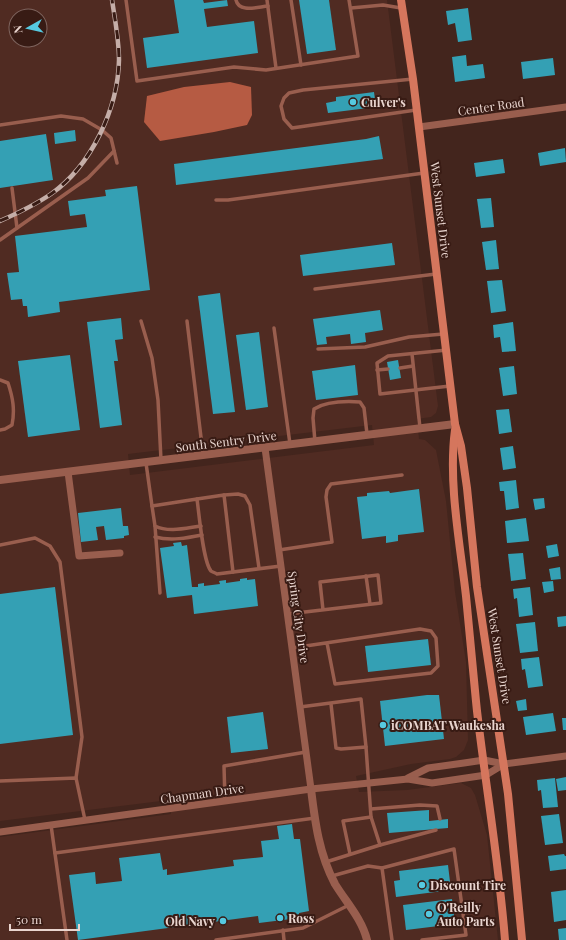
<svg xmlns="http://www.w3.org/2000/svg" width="566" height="940" viewBox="0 0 566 940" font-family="'Playfair Display',serif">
<rect width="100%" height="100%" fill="#43251d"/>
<path fill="#502b22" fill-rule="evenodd" d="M0 0H387L438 406 436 413 431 417 417 419 419 439 425 440 436 450 446 501 455 592 466 662 468 740 464 750 456 757 450 759 411 764 356 776 359 792 407 790 461 783 471 788 475 795 487 835 498 940H0V837L171 814 169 800 0 821ZM16 16H40V40H16ZM372 425 374 445 130 475 128 454Z"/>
<polygon fill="#b65b43" points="230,82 251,87 252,115 247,125 214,132 160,141 144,122 147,96 184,87"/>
<g fill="#34a0b4">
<polygon points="174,0 203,0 204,3 227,0 228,6 204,9 207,27 254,21 258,53 147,68 143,38 179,33"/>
<polygon points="299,0 329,0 336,50 307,54"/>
<polygon points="468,8 472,40 458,42 455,23 448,25 446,11"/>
<polygon points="466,55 467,66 483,64 485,78 455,82 452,57"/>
<polygon points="553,58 555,75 523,79 521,62"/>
<polygon points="374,92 376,107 328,113 326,103 336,101 336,97"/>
<polygon points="75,130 76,141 55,144 54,133"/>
<polygon points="46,134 53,180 0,188 0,141"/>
<polygon points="379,136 383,159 176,185 174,164 366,139"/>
<polygon points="565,148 566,162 540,166 538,153"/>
<polygon points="503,159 505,173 476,177 474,163"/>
<polygon points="137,186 150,290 59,302 60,312 28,317 27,306 23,306 22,299 11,300 7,273 19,272 15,236 87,227 85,214 70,216 68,201 106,196 105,190"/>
<polygon points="491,198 494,227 481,228 477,199"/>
<polygon points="496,240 499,269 486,270 482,242"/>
<polygon points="392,243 395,265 303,276 300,255"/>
<polygon points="502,280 506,311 491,313 487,281"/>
<polygon points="220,293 235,412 213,414 198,296"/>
<polygon points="380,310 383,330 365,333 366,342 351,344 350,334 326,337 327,344 317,345 313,319"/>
<polygon points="121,318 123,339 115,340 118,361 114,361 122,425 100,428 87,322"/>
<polygon points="513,322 516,351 502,352 500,337 494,338 493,325"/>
<polygon points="259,332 268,407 246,410 236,335"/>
<polygon points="70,355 80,430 28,437 18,361"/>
<polygon points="398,360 401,378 390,380 387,362"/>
<polygon points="355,365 358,395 316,400 312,371"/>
<polygon points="514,366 517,394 503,396 499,368"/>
<polygon points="509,409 512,432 499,434 496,410"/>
<polygon points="513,446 516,468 503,470 500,448"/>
<polygon points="516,480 519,508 506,510 504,491 500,491 499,482"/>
<polygon points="419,489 424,532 398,535 398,541 386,543 386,536 362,539 357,497 367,496 367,493 389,491 390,493"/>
<polygon points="544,498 545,508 535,510 533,499"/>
<polygon points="121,508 123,526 128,526 129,535 124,536 124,538 106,540 104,526 96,527 98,540 81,542 78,513"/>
<polygon points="526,518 529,541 507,543 505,521"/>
<polygon points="181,542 182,546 187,545 192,587 198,587 198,584 204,583 204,586 220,584 219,581 226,580 226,583 240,581 240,579 247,578 247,580 255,579 258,606 194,614 192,595 167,598 160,548 174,546 173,543"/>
<polygon points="557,544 559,556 548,558 546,546"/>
<polygon points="523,553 526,579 511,581 508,554"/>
<polygon points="560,567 561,579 551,580 549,569"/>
<polygon points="553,581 554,591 544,593 542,582"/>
<polygon points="55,587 73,735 0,744 0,594"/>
<polygon points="530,587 533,615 519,617 517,598 514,599 513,589"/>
<polygon points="566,616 566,626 558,627 557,617"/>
<polygon points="535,622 538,651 520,653 516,624"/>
<polygon points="428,639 431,665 368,672 365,646"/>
<polygon points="539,657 543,686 528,688 525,669 522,670 521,659"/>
<polygon points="427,695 439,695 444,739 385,746 380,701"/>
<polygon points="526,699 527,710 518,711 516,701"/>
<polygon points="263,712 268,749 231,753 227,717"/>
<polygon points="553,713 556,731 526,735 523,717"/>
<polygon points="562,718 566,718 566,730 563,730"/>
<polygon points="566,777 566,790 558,791 556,779"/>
<polygon points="555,778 558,807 543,808 541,790 538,791 537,780"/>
<polygon points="429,810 429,821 448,819 448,828 389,833 387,813"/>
<polygon points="559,814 563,843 545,845 541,816"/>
<polygon points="292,824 294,839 300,839 309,911 299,913 299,918 259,923 258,916 78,940 69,875 95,872 96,884 122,881 119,858 160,853 163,870 167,869 167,875 234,866 233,860 263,857 261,841 279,839 277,826"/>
<polygon points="564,854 565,856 566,856 566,869 550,871 548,856"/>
<polygon points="448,865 451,890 396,897 394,881 400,880 399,871"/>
<polygon points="566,890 566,920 554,922 551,892"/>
<polygon points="452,899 455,924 406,930 403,905"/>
<polygon points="566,928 566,940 559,940 558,929"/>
</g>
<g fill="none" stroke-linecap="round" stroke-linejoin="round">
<g stroke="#995e4e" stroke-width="3.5">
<polyline points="126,0 137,81 234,67 266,70 358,56 349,0"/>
<path d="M236 0C239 13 257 7 268 6"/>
<polyline points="267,0 276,68"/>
<polyline points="291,0 301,65"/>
<polyline points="351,8 383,5 401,8"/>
<polyline points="413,79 303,90 289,93 284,98 281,106 284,119 292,128 416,110"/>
<polyline points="0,125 61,116 83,119 102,130 111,138 117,163"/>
<polyline points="12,188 17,228"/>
<polyline points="216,200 228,200 424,173"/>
<polyline points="0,240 88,178 114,151"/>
<polyline points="315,289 436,274"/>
<polyline points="141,321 152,358 158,400 161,460"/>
<polyline points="187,321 203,454"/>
<polyline points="274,328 290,444"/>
<polyline points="318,349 365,347 409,337 443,334"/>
<polyline points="447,350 388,356 377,363 380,394 450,386"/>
<polyline points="412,354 420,428"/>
<polyline points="400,368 413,366"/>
<polyline points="377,370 388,369"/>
<path d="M0 380 8 383C13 398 15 410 12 425L5 429 0 430"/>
<path d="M315 442 313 418 314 409C327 401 345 401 360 402L364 408 367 434"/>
<path d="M146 463 152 506 197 499C199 513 203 562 211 571 212 572 216 573 217 574L281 566"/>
<polyline points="224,495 238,494 245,496 250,505 259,568"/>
<polyline points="197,499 224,495 233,572"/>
<path d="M152 506 155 526C169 533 186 528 201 526"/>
<polyline points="155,526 160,593"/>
<path d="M155 537C171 541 187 538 202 535"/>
<polyline points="0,545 35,538 50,546 60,562 82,737 76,778"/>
<polyline points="279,550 332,542 326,497 327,490 331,484 402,475"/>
<polyline points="366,576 370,604"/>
<polyline points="288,614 381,603 378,575 320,582 323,610"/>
<polyline points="292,648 420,629 431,631 436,638 438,666 431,673 335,684 327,643"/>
<polyline points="331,704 336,748 341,749 366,747"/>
<polyline points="300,707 361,699 366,747 371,817 380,845 326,862"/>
<polyline points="0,781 76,778 85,820"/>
<polyline points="225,801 224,766 306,752"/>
<polyline points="371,809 420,805 437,806 440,819"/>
<polyline points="51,825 67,940"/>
<polyline points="380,845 436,830"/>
<polyline points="55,853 315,818"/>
<polyline points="350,854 343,821 371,817"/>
<polyline points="382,868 392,940"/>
<polyline points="332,876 368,866 382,868 454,849 466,935 422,940"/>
<polyline points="283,930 284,940"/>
<polyline points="216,940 303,928 349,905"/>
</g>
<g stroke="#995e4e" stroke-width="7">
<polyline points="419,127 566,107"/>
<polyline points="265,448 311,789"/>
<polyline points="68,472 79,556 120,553"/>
<polyline points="408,778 428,768 464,763 484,760 504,764 566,756"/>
<polyline points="0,832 311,789 408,779 432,783 486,775 504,764"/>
</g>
<g stroke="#995e4e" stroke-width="8">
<polyline points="0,480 455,424"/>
<path d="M311 789C315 822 319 854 335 884 346 902 362 919 367 940"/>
</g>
<g stroke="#d5765d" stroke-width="8">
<polyline points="401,0 413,79 455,424 461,446 467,488 477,587 508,794 522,940"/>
<path d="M455 430C448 482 460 544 466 596 470 635 473 673 477 711 486 788 499 863 505 940"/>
</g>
<g stroke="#c5aea8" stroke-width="4.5">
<path id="rail" d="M0 221C18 213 35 205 51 194 91 166 118 109 119 60 119 40 115 20 112 0"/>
</g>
<use href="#rail" stroke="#381b14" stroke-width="3" stroke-dasharray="9" stroke-linecap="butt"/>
</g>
<g fill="#56c9e0" stroke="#381b14" stroke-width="1.5">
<circle cx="353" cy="102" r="4"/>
<circle cx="383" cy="725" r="4"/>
<circle cx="422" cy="885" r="4"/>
<circle cx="429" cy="914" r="4"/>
<circle cx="280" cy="918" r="4"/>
<circle cx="223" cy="921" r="4"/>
</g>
<g text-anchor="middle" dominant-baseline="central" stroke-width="4" stroke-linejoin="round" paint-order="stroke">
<g font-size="12" font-weight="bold" fill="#e9d5cf" stroke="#381b14" text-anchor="start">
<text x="361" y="102">Culver's</text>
<text x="391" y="725">iCOMBAT Waukesha</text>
<text x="430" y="885">Discount Tire</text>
<text x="437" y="907">O'Reilly<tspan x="437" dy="14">Auto Parts</tspan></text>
<text x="288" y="918">Ross</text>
<text x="215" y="921" text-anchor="end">Old Navy</text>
</g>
<g font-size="12" fill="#e9d5cf" stroke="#381b14">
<text transform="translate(491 106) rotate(-8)">Center Road</text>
<text transform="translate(441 210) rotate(83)">West Sunset Drive</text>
<text transform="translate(226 441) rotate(-7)">South Sentry Drive</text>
<text transform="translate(299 617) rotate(82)">Spring City Drive</text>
<text transform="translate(500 656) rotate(81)">West Sunset Drive</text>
<text transform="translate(202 793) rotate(-8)">Chapman Drive</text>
</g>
</g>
<g transform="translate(28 28) rotate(262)"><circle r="19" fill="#381b14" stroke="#7f655f"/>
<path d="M0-3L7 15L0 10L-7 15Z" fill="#56c9e0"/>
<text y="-6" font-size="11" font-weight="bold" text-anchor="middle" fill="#e9d5cf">N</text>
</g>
<path d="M10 924v6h69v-6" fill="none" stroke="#e9d5cf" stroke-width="2"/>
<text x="16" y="924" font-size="12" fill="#e9d5cf" stroke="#381b14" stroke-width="3" paint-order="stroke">50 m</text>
</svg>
